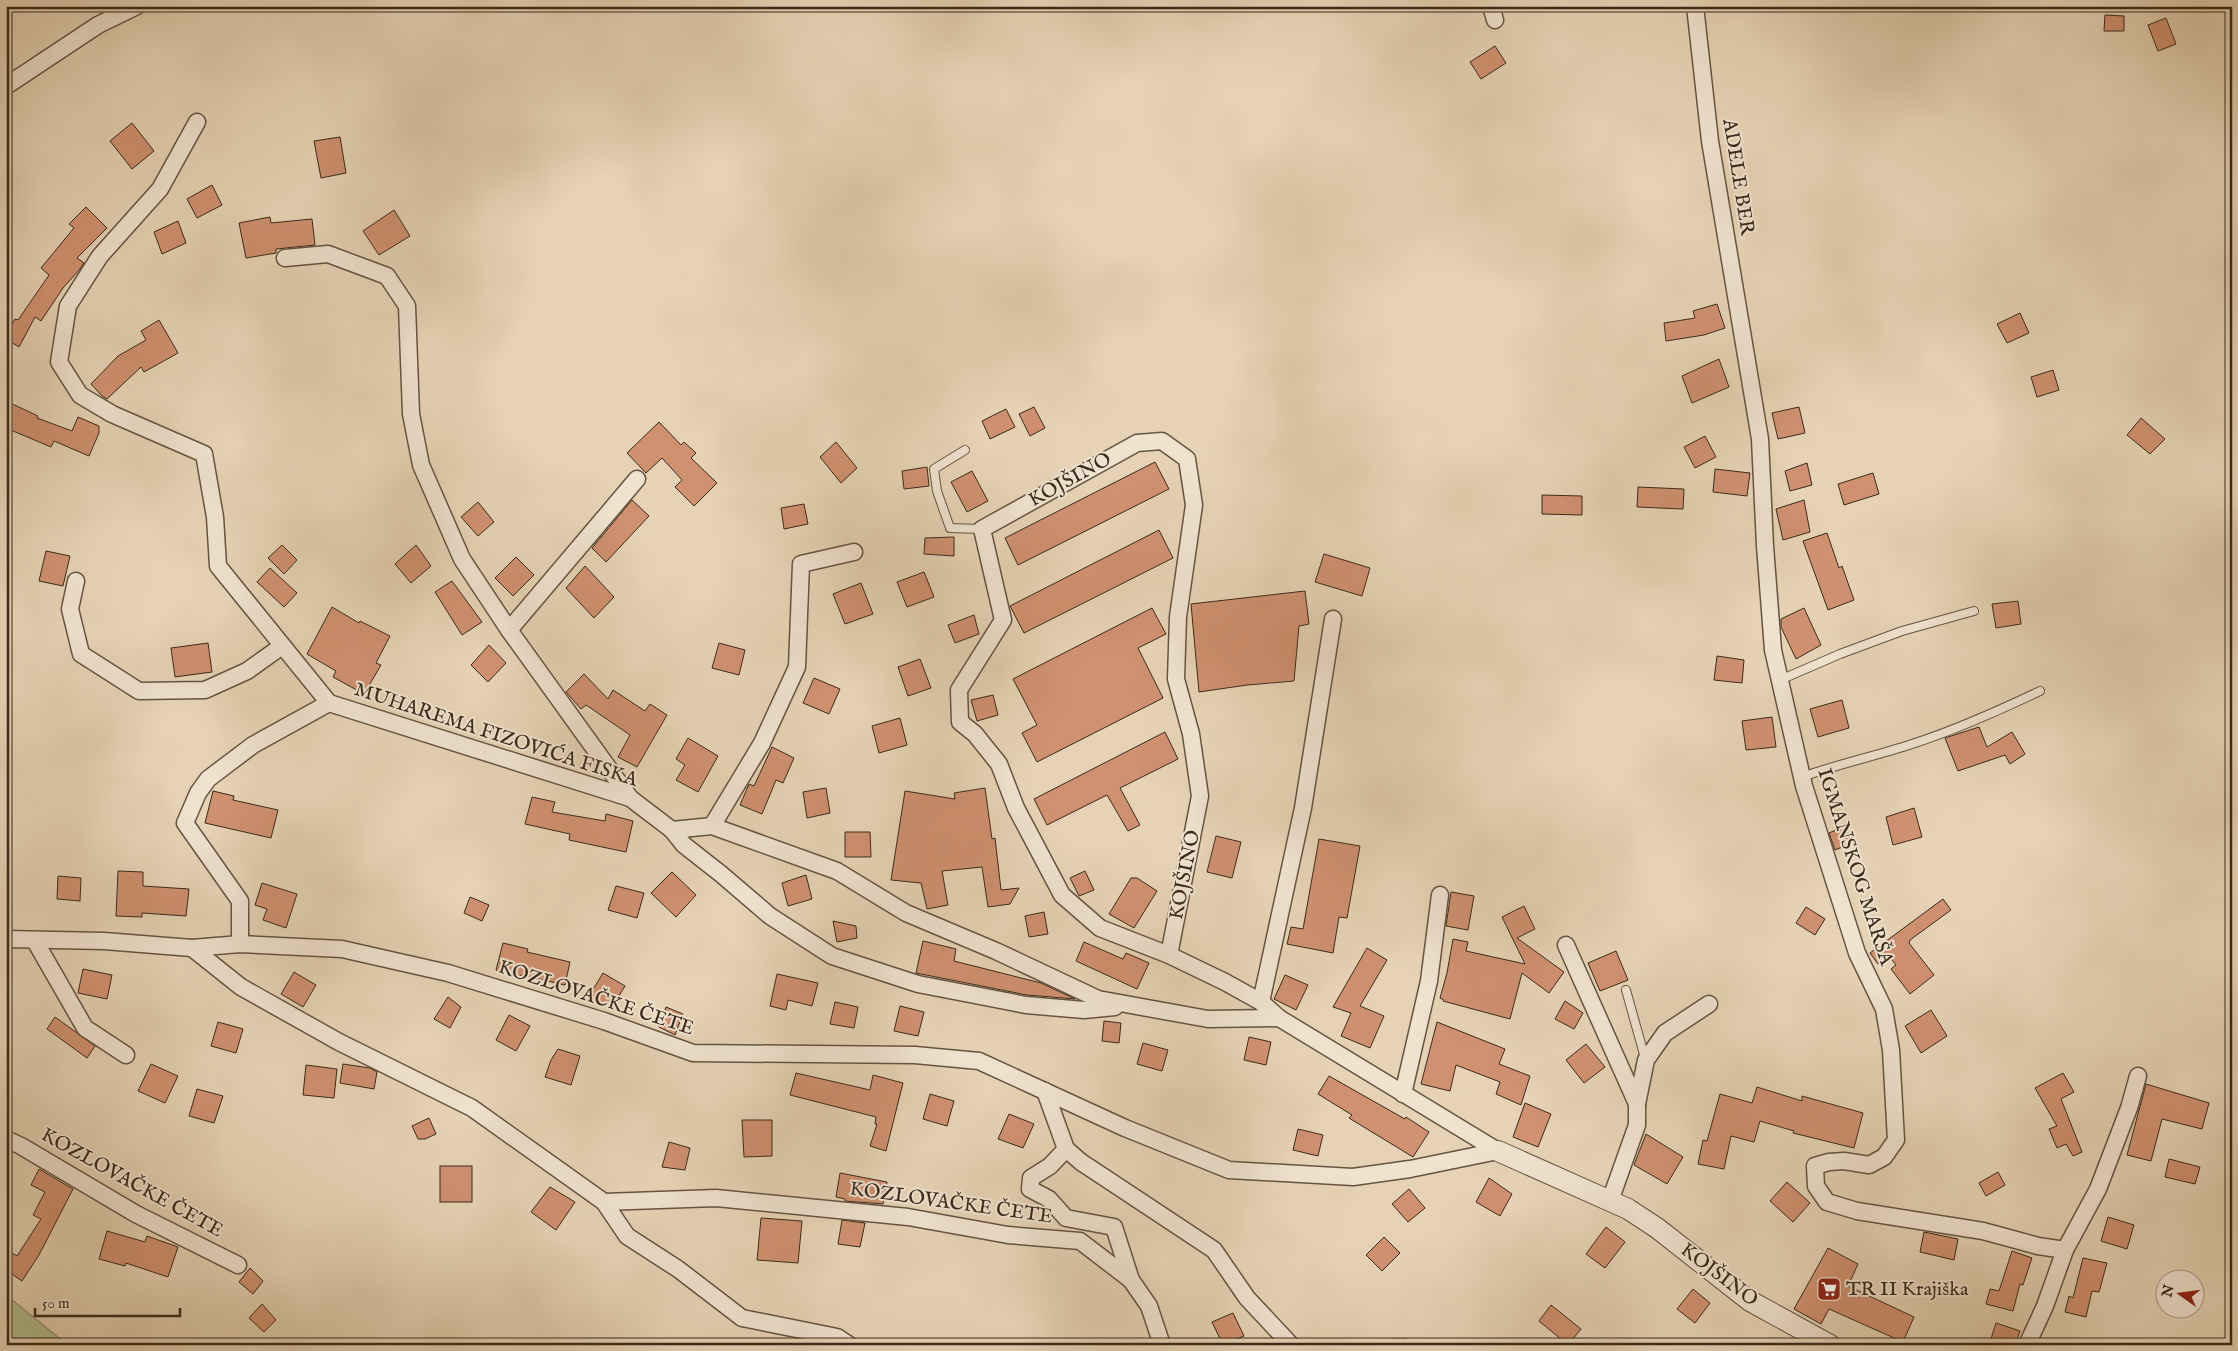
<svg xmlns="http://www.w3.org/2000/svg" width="2238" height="1351" viewBox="0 0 2238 1351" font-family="'IM FELL English',serif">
<rect width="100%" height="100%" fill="#e6d3b5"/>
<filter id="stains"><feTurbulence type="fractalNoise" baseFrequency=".004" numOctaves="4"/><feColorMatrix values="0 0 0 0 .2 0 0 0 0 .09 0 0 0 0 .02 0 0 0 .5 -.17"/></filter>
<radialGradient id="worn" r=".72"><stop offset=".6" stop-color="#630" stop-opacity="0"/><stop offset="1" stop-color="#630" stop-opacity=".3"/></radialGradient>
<polygon fill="#b3bd8f" stroke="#767454" points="6,1295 68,1345 6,1345"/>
<g fill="#d09170" stroke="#392a1a">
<polygon points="2105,15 2124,16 2124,31 2104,31"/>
<polygon points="2166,18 2176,44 2158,51 2148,25"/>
<polygon points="1495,46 1506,63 1481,79 1470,62"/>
<polygon points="132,123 154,151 132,169 110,141"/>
<polygon points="340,137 346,173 321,178 314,141"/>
<polygon points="212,185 222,205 197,218 187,199"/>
<polygon points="86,207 107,228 77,258 84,263 80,269 63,288 41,321 35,317 19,347 6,339 6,335 15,319 18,320 49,275 41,268 74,228 69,224"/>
<polygon points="394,210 410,236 379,255 363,231"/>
<polygon points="270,217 271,223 312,219 315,245 276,249 276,253 246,258 239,223"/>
<polygon points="178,221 186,243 162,254 154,232"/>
<polygon points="1717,304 1725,328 1704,335 1666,341 1664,323 1695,318 1693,311"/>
<polygon points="2020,313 2029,333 2007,343 1997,324"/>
<polygon points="159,320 178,353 144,372 141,367 107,399 102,396 91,384 118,356 146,340 141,331"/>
<polygon points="1719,359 1729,387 1692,403 1682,376"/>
<polygon points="2053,370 2059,390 2037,397 2031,377"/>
<polygon points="6,401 38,416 37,418 72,431 78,417 99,426 99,433 89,456 54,441 51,447 6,428"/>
<polygon points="1034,407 1045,428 1030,436 1019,414"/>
<polygon points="1799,407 1805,433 1778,439 1772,413"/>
<polygon points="1006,409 1015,427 990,439 982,421"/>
<polygon points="2141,418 2165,439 2150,454 2127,435"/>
<polygon points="659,422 681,445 684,442 696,453 691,458 717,483 694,506 675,487 682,480 662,458 646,473 627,453"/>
<polygon points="1705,436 1716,457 1695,468 1684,447"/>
<polygon points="836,442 857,468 841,483 820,457"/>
<polygon points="1155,462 1169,489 1018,565 1005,538"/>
<polygon points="1807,463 1812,485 1790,491 1785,471"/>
<polygon points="927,467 929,486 904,489 902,471"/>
<polygon points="1715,469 1750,473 1747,496 1713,492"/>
<polygon points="972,471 988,501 967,512 951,482"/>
<polygon points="1873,473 1879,494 1844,505 1838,484"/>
<polygon points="1638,487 1684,489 1683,509 1637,507"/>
<polygon points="1542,495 1582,496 1582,515 1542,514"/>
<polygon points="632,500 649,516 606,562 592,548"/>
<polygon points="1804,500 1810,532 1783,540 1776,509"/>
<polygon points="478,502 494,522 478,536 461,517"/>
<polygon points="804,504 808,524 784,529 781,508"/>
<polygon points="1159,530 1173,558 1024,633 1010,606"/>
<polygon points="1827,533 1839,568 1842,566 1854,600 1828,610 1803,541"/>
<polygon points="954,537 954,556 924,554 925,538"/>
<polygon points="282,545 297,560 284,574 268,558"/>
<polygon points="416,545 431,566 411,583 395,564"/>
<polygon points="46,551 70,556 63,586 39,581"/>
<polygon points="1324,554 1370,568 1362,596 1315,582"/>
<polygon points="516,557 534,575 513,596 495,578"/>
<polygon points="585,566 614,597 594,618 566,588"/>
<polygon points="270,568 297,593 284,607 257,582"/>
<polygon points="924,572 934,597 907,607 897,582"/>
<polygon points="452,581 482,622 462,635 435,592"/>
<polygon points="861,583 873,614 845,624 833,594"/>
<polygon points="1305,591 1309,624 1299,626 1294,681 1247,685 1199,692 1191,604"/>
<polygon points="2018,601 2021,624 1996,628 1992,604"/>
<polygon points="332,607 359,623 360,621 390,636 376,663 381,665 364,694 333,677 336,671 307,654"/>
<polygon points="1152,608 1166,634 1138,648 1163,698 1037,762 1022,733 1037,725 1013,679"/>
<polygon points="1804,608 1821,645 1796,659 1781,627 1781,619"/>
<polygon points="974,615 979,634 955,643 948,625"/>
<polygon points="208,643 212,672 175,677 171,648"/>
<polygon points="719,643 745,650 739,675 712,668"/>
<polygon points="489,645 506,663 488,682 471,665"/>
<polygon points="1717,656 1744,660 1742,683 1714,680"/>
<polygon points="920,659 931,688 908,696 898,667"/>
<polygon points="584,674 608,699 613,690 645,711 650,704 667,715 637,767 618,757 630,735 586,705 581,709 566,692"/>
<polygon points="814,678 840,689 829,714 803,703"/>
<polygon points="993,695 998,715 977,721 971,700"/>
<polygon points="1842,700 1849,728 1818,737 1810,709"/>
<polygon points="1772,717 1776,747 1746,750 1742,721"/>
<polygon points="900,718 907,745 879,753 872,726"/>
<polygon points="1979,727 1987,747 2012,732 2025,754 2010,764 2005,755 1958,771 1945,738"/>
<polygon points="1165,732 1178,759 1120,788 1140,825 1128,831 1107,795 1047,825 1034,799"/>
<polygon points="688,738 718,756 698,792 676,780 685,765 676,759"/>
<polygon points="772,747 794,758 783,783 776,780 762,814 740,805 749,784 754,786"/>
<polygon points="826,788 830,813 807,818 803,792"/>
<polygon points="985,788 992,839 995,838 1001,890 1019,888 1010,904 988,907 982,867 942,871 948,905 927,909 921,883 891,880 905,791 955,799 954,793"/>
<polygon points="213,791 234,796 233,800 278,810 271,838 205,823"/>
<polygon points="532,797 555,802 552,812 605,821 606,814 633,821 626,852 569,840 570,834 525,824"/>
<polygon points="1914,808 1922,837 1893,845 1886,817"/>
<polygon points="1845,826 1852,843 1835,850 1829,833"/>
<polygon points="845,832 870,832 871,857 845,857"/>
<polygon points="1216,836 1241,842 1232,878 1207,872"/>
<polygon points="1319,839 1360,846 1347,918 1339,917 1333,953 1287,944 1291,927 1303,929"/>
<polygon points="118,871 143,872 143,886 189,889 186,916 142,913 142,917 116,916"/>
<polygon points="1085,871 1094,890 1079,896 1070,878"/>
<polygon points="672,872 696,895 676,917 651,893"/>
<polygon points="806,875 812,899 788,906 782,883"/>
<polygon points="58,876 81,878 80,901 57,899"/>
<polygon points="1131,878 1137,878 1157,891 1134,928 1109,914"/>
<polygon points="262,883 297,894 286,928 263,920 267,909 255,905"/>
<polygon points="616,886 644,893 637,918 608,910"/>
<polygon points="1451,892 1474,896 1468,930 1446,926"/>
<polygon points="470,897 489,905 482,921 464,913"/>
<polygon points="1943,899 1951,910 1910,940 1909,943 1934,975 1910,994 1891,969 1896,965 1889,956 1878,964 1870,953"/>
<polygon points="1524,906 1535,929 1517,938 1564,972 1549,993 1522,973 1510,1019 1443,1001 1444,1000 1440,998 1447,973 1453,939 1468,942 1466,951 1525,964 1502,917"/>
<polygon points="1806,907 1825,919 1815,935 1796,923"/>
<polygon points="1044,912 1048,934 1029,937 1025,916"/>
<polygon points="833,921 856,926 857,938 837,942"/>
<polygon points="923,941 956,949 954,961 1041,983 1075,999 1027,995 916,973"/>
<polygon points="1084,942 1123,959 1126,953 1149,963 1137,989 1076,961"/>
<polygon points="503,943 528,949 527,952 570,962 565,985 521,975 520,977 496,970"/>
<polygon points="1367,948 1387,960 1360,1006 1384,1016 1370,1048 1341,1036 1351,1013 1333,1007"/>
<polygon points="1616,951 1628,980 1600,991 1588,963"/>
<polygon points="83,969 112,975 107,999 78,993"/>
<polygon points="294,972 316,985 303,1007 281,994"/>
<polygon points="603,973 625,986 611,1009 589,996"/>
<polygon points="777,974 818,983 812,1006 788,1000 786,1010 770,1006"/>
<polygon points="1285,975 1308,985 1296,1010 1274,999"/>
<polygon points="448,997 461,1007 450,1028 434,1019"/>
<polygon points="1565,1001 1583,1013 1574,1029 1555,1019"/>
<polygon points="835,1002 858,1007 854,1028 830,1024"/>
<polygon points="900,1006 924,1012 918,1036 894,1031"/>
<polygon points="666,1007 683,1014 675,1035 659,1027"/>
<polygon points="1931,1010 1947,1036 1921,1053 1905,1026"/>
<polygon points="509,1015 530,1026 516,1051 496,1040"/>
<polygon points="55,1017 95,1046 87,1058 47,1029"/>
<polygon points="1104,1021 1121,1023 1119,1043 1102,1041"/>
<polygon points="218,1022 243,1029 236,1053 211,1046"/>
<polygon points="1437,1022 1505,1049 1499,1064 1530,1076 1521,1105 1496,1094 1500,1082 1456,1065 1450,1091 1421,1084"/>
<polygon points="1249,1037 1271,1042 1266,1065 1244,1060"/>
<polygon points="1143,1043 1168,1050 1162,1071 1137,1064"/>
<polygon points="1586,1044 1605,1067 1584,1083 1566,1060"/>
<polygon points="558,1049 580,1056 571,1085 545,1077 551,1060"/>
<polygon points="151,1064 178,1076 165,1103 138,1091"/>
<polygon points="343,1064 370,1068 377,1072 374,1089 340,1083"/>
<polygon points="306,1065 337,1069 334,1098 303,1095"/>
<polygon points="796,1073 870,1090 873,1075 903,1083 886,1151 870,1146 877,1124 875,1124 876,1117 790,1095"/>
<polygon points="2063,1073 2074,1092 2061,1099 2082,1152 2073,1156 2066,1144 2057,1148 2049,1129 2057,1126 2035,1088"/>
<polygon points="1329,1076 1405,1119 1406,1117 1429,1132 1413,1157 1349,1118 1352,1115 1318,1094"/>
<polygon points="2146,1084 2209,1103 2202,1129 2162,1119 2151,1161 2127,1155"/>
<polygon points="1757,1087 1802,1101 1802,1096 1863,1113 1854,1148 1793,1133 1794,1131 1760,1121 1754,1142 1731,1136 1724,1169 1698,1164 1703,1140 1707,1141 1720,1094 1752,1103"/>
<polygon points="197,1089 223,1096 214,1123 189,1116"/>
<polygon points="930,1094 954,1101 947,1126 923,1119"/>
<polygon points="1525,1103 1551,1114 1538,1147 1513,1137"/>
<polygon points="1009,1114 1034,1124 1023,1148 998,1139"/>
<polygon points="429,1118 436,1134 425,1139 418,1139 412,1126"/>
<polygon points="742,1120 772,1120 772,1156 744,1157"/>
<polygon points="1298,1129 1323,1135 1318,1156 1293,1150"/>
<polygon points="1646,1134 1683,1157 1667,1184 1634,1165"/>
<polygon points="669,1142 690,1148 685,1170 662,1167"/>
<polygon points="2169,1159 2200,1167 2195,1184 2165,1177"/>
<rect x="440" y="1166" width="32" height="36"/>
<polygon points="39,1169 73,1189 39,1255 22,1281 6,1270 6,1249 17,1256 41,1219 33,1215 45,1192 31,1185"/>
<polygon points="1998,1172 2005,1185 1986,1196 1979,1183"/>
<polygon points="840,1173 887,1182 883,1204 845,1201 845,1199 836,1197"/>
<polygon points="1489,1178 1512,1194 1500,1216 1476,1202"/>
<polygon points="1787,1182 1810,1203 1793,1222 1770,1201"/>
<polygon points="550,1187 575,1202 556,1230 531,1212"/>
<polygon points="1409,1189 1425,1208 1408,1222 1392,1204"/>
<polygon points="2108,1217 2134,1225 2127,1249 2101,1241"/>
<polygon points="761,1218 802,1221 798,1263 757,1260"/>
<polygon points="842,1220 865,1223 860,1247 838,1244"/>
<polygon points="1606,1227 1625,1242 1605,1268 1586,1254"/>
<polygon points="107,1231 145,1242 147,1236 178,1247 168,1277 126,1263 125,1266 99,1259"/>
<polygon points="1924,1232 1958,1239 1954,1260 1920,1252"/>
<polygon points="1384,1237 1400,1253 1382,1271 1366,1255"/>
<polygon points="1828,1248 1858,1264 1848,1286 1914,1317 1903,1342 1829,1309 1821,1324 1794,1309"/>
<polygon points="2012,1251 2032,1258 2023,1285 2020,1284 2013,1311 1986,1304 1990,1289 1999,1291"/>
<polygon points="2083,1258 2107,1263 2099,1292 2092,1291 2086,1317 2065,1312 2069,1296 2073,1298"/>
<polygon points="250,1268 263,1281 253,1294 239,1282"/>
<polygon points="1693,1289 1710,1303 1695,1323 1677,1309"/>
<polygon points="262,1304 276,1320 264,1332 249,1318"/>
<polygon points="1551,1305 1581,1329 1568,1345 1539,1321"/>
<polygon points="1233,1313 1244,1336 1223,1345 1212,1322"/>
<polygon points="1996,1323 2020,1331 2015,1345 1989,1345"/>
</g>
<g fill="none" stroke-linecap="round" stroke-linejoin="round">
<g stroke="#645441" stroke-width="10">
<g id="service">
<polyline points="965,450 934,469 937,491 950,528 982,529"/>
<polyline points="1780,680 1840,654 1902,631 1974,611"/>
<path d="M1802 777C1838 764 1876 756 1912 744 1956 730 1998 711 2040 691"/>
<polyline points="1626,990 1645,1058"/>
<polyline points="1362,1345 1404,1343"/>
</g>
</g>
<g stroke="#645441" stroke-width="19">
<g id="minor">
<polyline points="1491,6 1495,20"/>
<polyline points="1695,6 1710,141 1760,439 1765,546 1773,650 1804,786 1857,953 1884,1009 1891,1050 1896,1140 1884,1157 1869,1165 1844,1161 1829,1162 1815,1166 1816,1186 1827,1202 1857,1211 1983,1231 2038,1246 2065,1250 2045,1306 2027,1345"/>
<polyline points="6,86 98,25 137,6"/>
<polyline points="197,122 160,189 100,256 68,306 59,362 80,395 112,414 204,454 215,517 218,566 329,703 630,798 672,830 712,826 837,871 906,913 996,951 1098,999 1208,1019 1279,1018"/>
<polyline points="285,258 328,254 387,276 407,306 411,414 421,465 462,559 509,630"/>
<polyline points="76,581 70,609 81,654 139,691 205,690 247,671 282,646"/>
<polyline points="630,798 509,630 637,479"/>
<polyline points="712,826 762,743 797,667 801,564 854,552"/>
<polyline points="672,830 684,845 721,874 770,916 832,956 918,984 1026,1005 1084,1010 1115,1007"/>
<polyline points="6,939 104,941 192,948 240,944 342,949 448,973 604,1021 693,1053 915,1055 979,1061 1125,1128 1229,1170 1353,1177 1410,1169 1498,1151"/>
<polyline points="35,941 85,1028 126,1055"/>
<polyline points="240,944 240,901 185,823 198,793 208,779 253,745 329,703"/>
<polyline points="1566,945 1637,1104"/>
<polyline points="192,948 241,987 339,1042 472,1108 604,1202"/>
<polyline points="1169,955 1200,796 1191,734 1176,679 1178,617 1194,505 1187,459 1162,441 1137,443 982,529 1003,620 959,690 960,722 975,734 999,764 1016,808 1062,895 1100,928 1169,955 1225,982 1261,1002 1279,1018 1498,1151"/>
<polyline points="1261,1002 1303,808 1333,619"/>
<polyline points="1403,1094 1429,981 1440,895"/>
<polyline points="6,1139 21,1146 136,1214 238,1265"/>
<polyline points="1066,1149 1081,1162 1214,1250 1247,1298 1291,1345"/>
<polyline points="1610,1201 1637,1125 1637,1104 1646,1060 1665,1033 1709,1004"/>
<polyline points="2065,1250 2098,1189 2129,1108 2138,1076"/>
<polyline points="1131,1280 1149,1306 1162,1345"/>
<polyline points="849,1345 837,1337 742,1318 678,1269 627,1236 604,1202 716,1198 908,1217 1008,1235 1080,1241 1131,1280 1114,1227 1066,1218 1049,1199 1030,1189 1031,1178 1050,1166 1066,1149 1045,1091"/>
</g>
</g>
<g stroke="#645441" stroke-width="22">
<polyline id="tertiary" points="1498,1151 1628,1209 1657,1228 1750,1301 1830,1345"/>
</g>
<use href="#service" stroke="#efe2cf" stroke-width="8"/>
<use href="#minor" stroke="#efe2cf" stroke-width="16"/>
<use href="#tertiary" stroke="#efe2cf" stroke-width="20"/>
</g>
<defs>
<g id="supermarket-square" transform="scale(1.25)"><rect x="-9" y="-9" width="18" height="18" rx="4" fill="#8f2418" stroke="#efe2cf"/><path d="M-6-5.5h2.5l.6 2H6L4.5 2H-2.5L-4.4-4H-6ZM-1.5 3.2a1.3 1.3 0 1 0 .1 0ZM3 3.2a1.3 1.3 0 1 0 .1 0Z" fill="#fff"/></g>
</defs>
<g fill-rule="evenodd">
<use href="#supermarket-square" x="1829" y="1289"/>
</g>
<g text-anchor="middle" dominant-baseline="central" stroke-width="4" stroke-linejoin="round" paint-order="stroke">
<g font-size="20" fill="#392a1a" stroke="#efe2cf">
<text transform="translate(1738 177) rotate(81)">ADELE BER</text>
<text transform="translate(1070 480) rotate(-29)">KOJŠINO</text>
<text transform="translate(496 735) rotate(18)">MUHAREMA FIZOVIĆA FISKA</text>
<text transform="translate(1855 867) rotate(72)">IGMANSKOG MARŠA</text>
<text transform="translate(1185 875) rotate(-79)">KOJŠINO</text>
<text transform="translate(596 998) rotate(18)">KOZLOVAČKE ČETE</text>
<text transform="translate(132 1183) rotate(29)">KOZLOVAČKE ČETE</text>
<text transform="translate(951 1203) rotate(8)">KOZLOVAČKE ČETE</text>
<text transform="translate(1719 1275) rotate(37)">KOJŠINO</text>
</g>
<g font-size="20" fill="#392a1a" stroke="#efe2cf" text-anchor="start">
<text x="1846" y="1289">TR II Krajiška</text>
</g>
</g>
<rect width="2238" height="1351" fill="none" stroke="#e6d3b5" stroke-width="25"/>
<rect x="8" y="8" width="2223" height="1336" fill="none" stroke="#392a1a" stroke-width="2.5"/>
<rect x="12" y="12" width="2213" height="1326" fill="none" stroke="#392a1a"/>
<g transform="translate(2180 1294) rotate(284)"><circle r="24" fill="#efe2cf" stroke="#a69887"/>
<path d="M0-4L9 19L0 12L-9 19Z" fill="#8f2418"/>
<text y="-8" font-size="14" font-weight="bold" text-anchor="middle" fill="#392a1a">N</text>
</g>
<path d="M35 1308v8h145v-8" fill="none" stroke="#392a1a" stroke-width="2.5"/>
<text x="42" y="1308" font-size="15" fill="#392a1a" stroke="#efe2cf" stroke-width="4" paint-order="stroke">50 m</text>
<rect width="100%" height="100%" filter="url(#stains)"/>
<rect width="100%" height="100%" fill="url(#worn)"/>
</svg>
